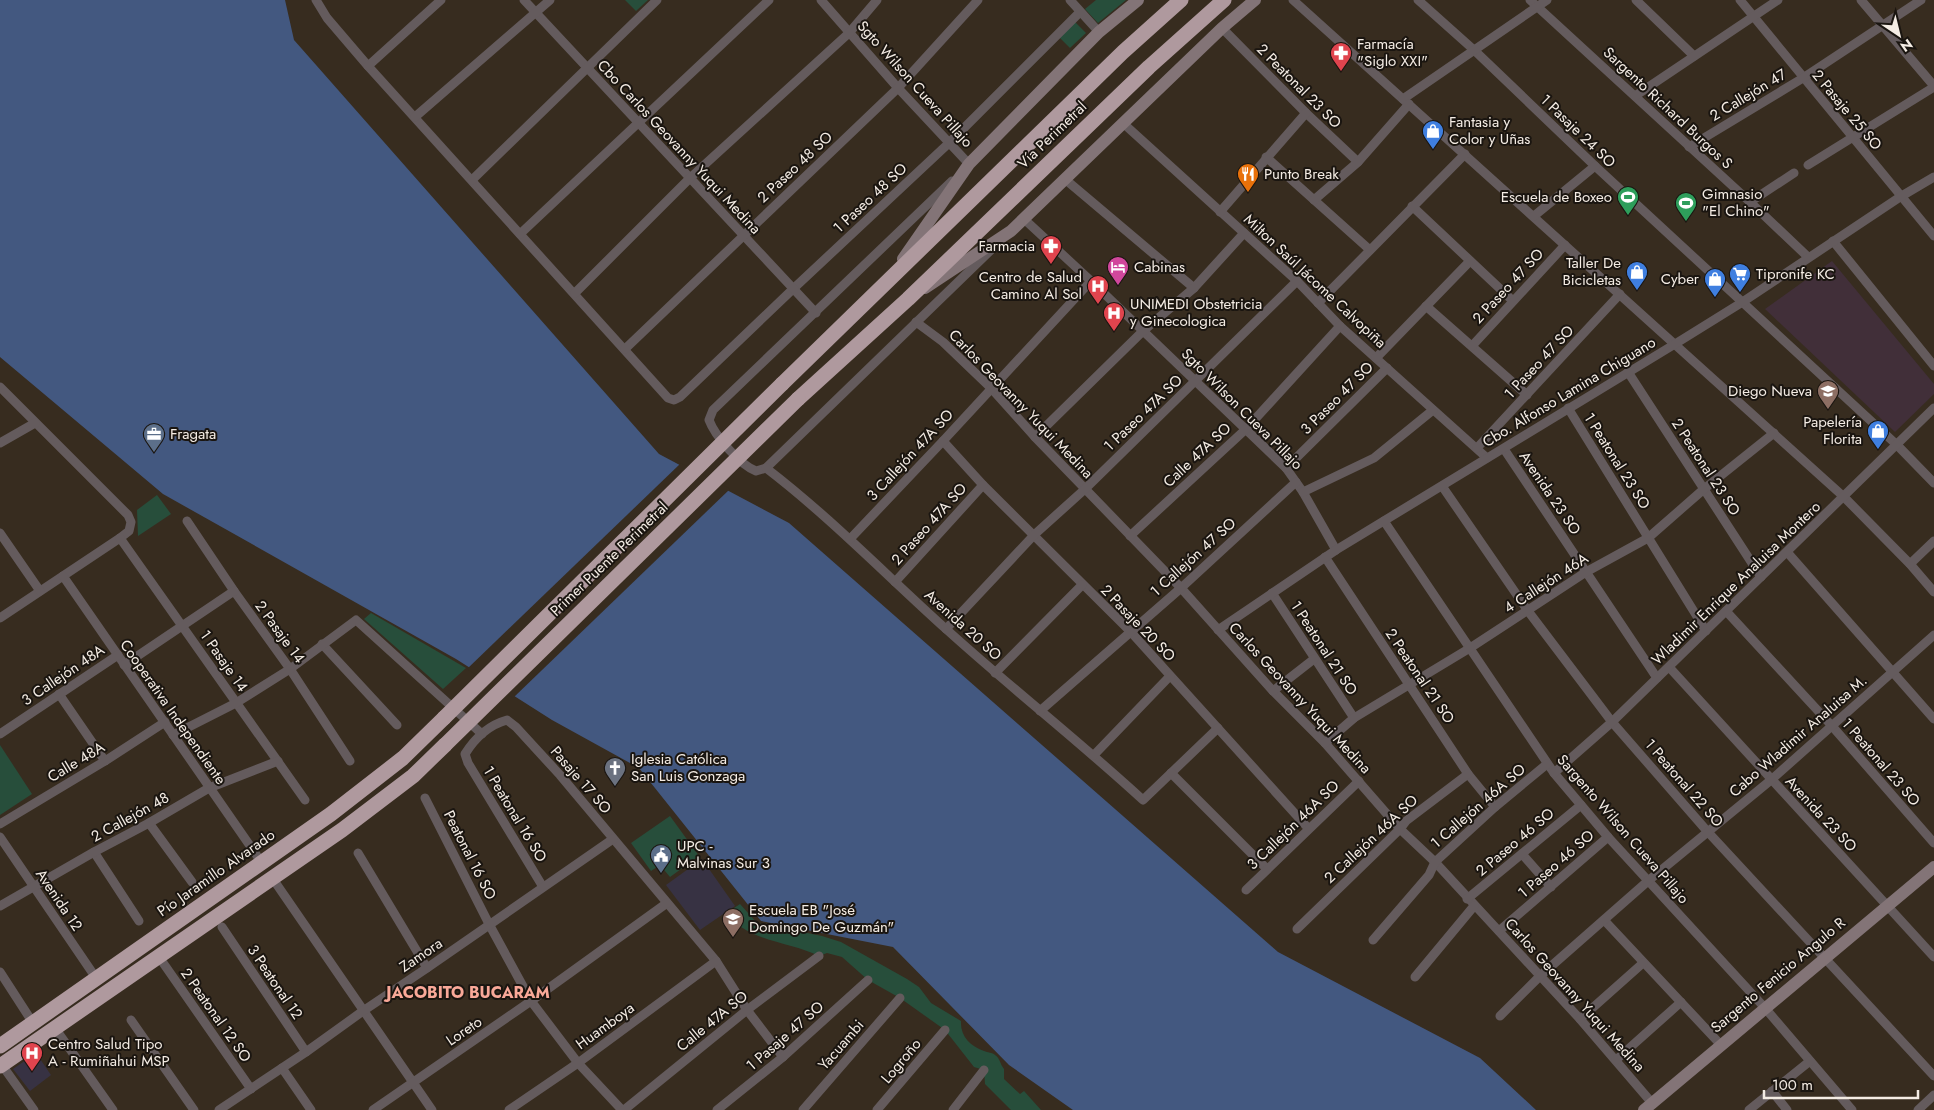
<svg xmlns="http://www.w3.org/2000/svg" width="1934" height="1110" viewBox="0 0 1934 1110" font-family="Jost,sans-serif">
<rect width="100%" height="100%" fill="#372c1f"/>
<polygon fill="#412f39" points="1832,261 1934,384 1934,394 1895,432 1765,309"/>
<g fill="#373243">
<polygon points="702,859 735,906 700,930 666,885"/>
<polygon points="36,1053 51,1075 30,1091 13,1069"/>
</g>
<g fill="#274e3b">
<polygon points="625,0 648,0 636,11"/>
<polygon points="1096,0 1126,0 1098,23 1085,9"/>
<polygon points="1075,22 1086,33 1070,48 1059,37"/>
<polygon points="157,495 171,514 138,536 137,510"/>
<polygon points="371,613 466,668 443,689 364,619"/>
<polygon points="0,745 32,794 0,815"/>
<polygon points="670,816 699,856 670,877 660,865 651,871 631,843"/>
<path d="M740 904 757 923 822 936 841 942 907 979 919 987 931 1003 961 1021C960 1036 970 1046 984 1051 988 1053 992 1052 995 1055 1000 1058 1000 1064 1004 1069V1079L1020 1094 1024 1091 1041 1110H1011L985 1084 984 1070 974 1067 945 1030 900 998 868 980 842 957 827 953 819 956C795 944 763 942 741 927 736 924 732 917 728 912Z"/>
</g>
<polygon fill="#435880" points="0,0 285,0 294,40 659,454 789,523 1278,952 1480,1058 1536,1110 1073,1110 1009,1065 893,947 761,921 639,768 552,720 456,659 163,494 0,357"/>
<polygon fill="#372c1f" points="681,463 730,489 513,698 467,669"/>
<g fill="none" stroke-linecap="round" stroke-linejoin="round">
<g stroke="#645b5d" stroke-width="9">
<polyline points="316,0 327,18 368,66 668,398 674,400 680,397 793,289 949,143 1080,12"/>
<polyline points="524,0 816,313"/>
<polyline points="821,0 898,88 969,164 967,166"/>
<polyline points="1070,0 1099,32"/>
<polyline points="1293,0 1844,497 1910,564 1934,592"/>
<polyline points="1418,0 1474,50 1595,166 1897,445 1934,483"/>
<polyline points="1530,0 1750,202 1808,257"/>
<polyline points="1636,0 1694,56"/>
<polyline points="1740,0 1934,236"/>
<polyline points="1861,0 1934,86"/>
<polyline points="1222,28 1306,113 1358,162"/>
<polyline points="368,66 441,0"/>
<polyline points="1635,96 1778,0"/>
<polyline points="1403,99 1547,0"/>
<polyline points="415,117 550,0"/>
<polyline points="1124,124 1297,281 1340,326 1487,458"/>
<polyline points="1689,147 1803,78 1921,0"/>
<polyline points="1266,157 1370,250"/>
<polyline points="1808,165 1934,87"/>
<polyline points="472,180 657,0"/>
<polyline points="1066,180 1194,288"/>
<path d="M952 181 713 410 709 420C715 436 740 465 756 471L766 468 993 248"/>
<polyline points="1314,200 1358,162 1409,104"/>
<polyline points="1750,202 1794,173"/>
<polyline points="1412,206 1513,301"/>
<polyline points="1220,212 1306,113"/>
<polyline points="1534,216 1595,166"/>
<polyline points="1024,219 1091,281 1286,468 1303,492 1336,550"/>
<polyline points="520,234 769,0"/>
<polyline points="1833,241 1934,366"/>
<polyline points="575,293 690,178 849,33 877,0"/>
<polyline points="1318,303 1465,154"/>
<polyline points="1426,306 1527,395"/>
<polyline points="916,322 943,342 991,388 1035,437 1181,588 1273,691 1325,743 1400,829 1435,862 1580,1019 1652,1103"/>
<polyline points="1472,346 1565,245"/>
<polyline points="625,349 898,88 978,0"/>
<polyline points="1376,358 1470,261"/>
<polyline points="1628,372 1761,577"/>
<polyline points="0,387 128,515 131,522 129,531 120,538 0,618"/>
<polyline points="1568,408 1706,631"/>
<polyline points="1035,437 1143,331 1194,288 1244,233"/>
<polyline points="943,441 983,485 1130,631 1308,828"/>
<polyline points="0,443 35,423"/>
<polyline points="1477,448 1620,294"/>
<polyline points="1504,449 1657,678"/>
<path d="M766 468C830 517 886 575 946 629 1011 688 1079 741 1143 800L1218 728"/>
<polyline points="1286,468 1387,368"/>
<polyline points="1442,486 1528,611 1612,722 1707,831 1934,1076"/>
<polyline points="1303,492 1374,458 1433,410"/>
<polyline points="187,521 234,591 290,669 350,761"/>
<polyline points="1384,521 1554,773 1608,837 1765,1008 1852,1110"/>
<polyline points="0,533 40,591"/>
<polyline points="1130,536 1246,429 1340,326"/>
<polyline points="120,538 305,800"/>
<polyline points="850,539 943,441 1091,281"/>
<polyline points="1787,552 1934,719"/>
<polyline points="1325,557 1468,774 1495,807"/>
<polyline points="1910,564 1934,541"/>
<polyline points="63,576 262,863"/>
<polyline points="895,582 983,485"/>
<polyline points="1272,593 1354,718"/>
<polyline points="1726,611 1832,726 1934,843"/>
<polyline points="946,629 1034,535 1085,489 1297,281"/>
<polyline points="1218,630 1336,550 1675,344 1741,303 1900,197 1934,177"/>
<polyline points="322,644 397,725"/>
<polyline points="124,665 234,591"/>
<polyline points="1669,667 1934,957"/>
<polyline points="995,673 1082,585"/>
<polyline points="1273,691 1314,659"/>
<polyline points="59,694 105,761"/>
<polyline points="1040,711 1181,588 1296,482"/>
<polyline points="0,734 118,655"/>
<polyline points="173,735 236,703 290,669 356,620 482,734"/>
<polyline points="1325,743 1354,718 1470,648 1586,572 1648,538 1704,489 1774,433"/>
<polyline points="1094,755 1170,676"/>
<polyline points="1171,773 1267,869"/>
<polyline points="1554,773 1612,722 1934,408"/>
<polyline points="425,798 489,924 531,1001 578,1063 622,1110"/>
<polyline points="149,823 192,882"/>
<polyline points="0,824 105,761 165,722"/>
<polyline points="0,837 96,978"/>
<polyline points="94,852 139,921"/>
<polyline points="358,853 427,968"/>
<polyline points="1522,854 1551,887"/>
<polyline points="273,879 432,1110"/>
<path d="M543 887 468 763 465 754C475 738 489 725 507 720L516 727 560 775 716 961 747 1010 783 1057"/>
<polyline points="1246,890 1359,781"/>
<polyline points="1467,899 1581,805"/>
<polyline points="0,906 94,852 149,823 209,788 278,761"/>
<polyline points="1604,920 1721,1045"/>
<polyline points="222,927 306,1052"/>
<polyline points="1297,929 1400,829 1406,821 1468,774"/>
<polyline points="1499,931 1608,837"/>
<polyline points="1373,940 1429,875 1435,862 1495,807 1547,764"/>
<polyline points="159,957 251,1089"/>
<polyline points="0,972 33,1023"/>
<polyline points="1415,977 1474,906"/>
<polyline points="1500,1016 1540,976 1648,881 1771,780 1934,635"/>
<polyline points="1580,1019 1643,963"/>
<polyline points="131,1020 194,1110"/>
<polyline points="55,1028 113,1110"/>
<polyline points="1616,1060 1681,1002"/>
<polyline points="2,1065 34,1110"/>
<polyline points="282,1068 311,1110"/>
<polyline points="1772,1091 1787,1110"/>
<polyline points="219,1110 306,1052 363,1011 427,968 613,839"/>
<polyline points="373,1110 531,1001 667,903"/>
<polyline points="509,1110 578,1063 716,961"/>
<polyline points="624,1110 747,1010 819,956"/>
<polyline points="717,1110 783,1057 868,980"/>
<polyline points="803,1110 900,998"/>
<polyline points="877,1110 945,1030"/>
<polyline points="953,1110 984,1070"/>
<polyline points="1749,1110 1810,1061"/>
<polyline points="1918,1110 1934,1095"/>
</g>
<g stroke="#837477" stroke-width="12">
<polyline points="903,259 969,164 1099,32 1138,0"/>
<polyline points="925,288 1011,231 1222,28 1255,0"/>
<polyline points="1644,1110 1934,867"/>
</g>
<g stroke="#af999e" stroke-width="15">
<polyline points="782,384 1123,52 1181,0"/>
<polyline points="798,399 908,299 1149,67 1224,0"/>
<polyline points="0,1046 331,814 403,758 444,718"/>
<polyline points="0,1066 342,830 413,776 445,745"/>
</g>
<g stroke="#af999e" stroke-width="15">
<polyline points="444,718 782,384"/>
<polyline points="445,745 798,399"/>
</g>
</g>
<defs>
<g id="pharmacy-pin" transform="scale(1.125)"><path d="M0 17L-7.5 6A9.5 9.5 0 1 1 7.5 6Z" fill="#e0444e" stroke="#1a1510"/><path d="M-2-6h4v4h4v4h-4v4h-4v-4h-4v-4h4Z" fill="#fff"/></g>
<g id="shop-pin" transform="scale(1.125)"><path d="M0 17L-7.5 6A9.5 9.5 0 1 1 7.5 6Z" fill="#3f7fe0" stroke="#1a1510"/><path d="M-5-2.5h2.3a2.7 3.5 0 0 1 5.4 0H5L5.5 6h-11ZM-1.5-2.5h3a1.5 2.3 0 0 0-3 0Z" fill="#fff"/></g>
<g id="restaurant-pin" transform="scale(1.125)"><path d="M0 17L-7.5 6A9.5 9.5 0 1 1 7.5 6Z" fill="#e8710a" stroke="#1a1510"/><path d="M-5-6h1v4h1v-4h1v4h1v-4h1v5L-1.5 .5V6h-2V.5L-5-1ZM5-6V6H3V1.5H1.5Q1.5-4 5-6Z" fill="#fff"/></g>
<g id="stadium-pin" transform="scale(1.125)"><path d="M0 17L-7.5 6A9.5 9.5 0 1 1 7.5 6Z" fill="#2e9e5b" stroke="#1a1510"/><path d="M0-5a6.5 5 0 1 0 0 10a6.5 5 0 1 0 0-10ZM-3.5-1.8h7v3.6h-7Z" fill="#fff"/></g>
<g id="hotel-pin" transform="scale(1.125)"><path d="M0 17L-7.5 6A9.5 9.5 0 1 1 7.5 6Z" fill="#d1479c" stroke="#1a1510"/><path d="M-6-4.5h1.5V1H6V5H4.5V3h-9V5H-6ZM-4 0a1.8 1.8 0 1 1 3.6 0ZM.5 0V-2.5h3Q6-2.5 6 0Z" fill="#fff"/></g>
<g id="supermarket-pin" transform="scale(1.125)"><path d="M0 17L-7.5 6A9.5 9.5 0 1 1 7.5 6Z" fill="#3f7fe0" stroke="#1a1510"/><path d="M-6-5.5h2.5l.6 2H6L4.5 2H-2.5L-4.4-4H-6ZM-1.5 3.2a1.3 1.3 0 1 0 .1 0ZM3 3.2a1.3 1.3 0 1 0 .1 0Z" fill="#fff"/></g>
<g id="hospital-pin" transform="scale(1.125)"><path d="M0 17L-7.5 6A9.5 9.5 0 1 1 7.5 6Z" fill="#e0444e" stroke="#1a1510"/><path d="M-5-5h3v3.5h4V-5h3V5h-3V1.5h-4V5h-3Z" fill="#fff"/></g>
<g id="school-pin" transform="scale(1.125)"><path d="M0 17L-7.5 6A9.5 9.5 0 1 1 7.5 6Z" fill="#8d6e63" stroke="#1a1510"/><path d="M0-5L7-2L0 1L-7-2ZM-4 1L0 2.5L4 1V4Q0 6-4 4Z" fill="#fff"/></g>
<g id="office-pin" transform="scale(1.125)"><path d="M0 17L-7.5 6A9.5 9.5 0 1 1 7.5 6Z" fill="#5c6f8a" stroke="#1a1510"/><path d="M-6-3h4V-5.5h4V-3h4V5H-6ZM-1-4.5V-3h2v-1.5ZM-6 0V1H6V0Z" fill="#fff"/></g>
<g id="church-pin" transform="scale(1.125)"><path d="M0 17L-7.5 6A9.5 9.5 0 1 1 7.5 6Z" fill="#6b7280" stroke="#1a1510"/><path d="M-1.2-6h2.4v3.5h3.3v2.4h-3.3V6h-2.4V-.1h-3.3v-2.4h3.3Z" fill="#fff"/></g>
<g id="civic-pin" transform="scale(1.125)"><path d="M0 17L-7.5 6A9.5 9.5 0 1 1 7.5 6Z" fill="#5c6f8a" stroke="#1a1510"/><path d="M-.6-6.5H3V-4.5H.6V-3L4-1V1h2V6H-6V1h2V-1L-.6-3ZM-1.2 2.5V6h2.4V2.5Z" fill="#fff"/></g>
</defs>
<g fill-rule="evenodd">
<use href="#pharmacy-pin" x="1341" y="53"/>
<use href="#shop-pin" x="1433" y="131"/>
<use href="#restaurant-pin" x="1248" y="174"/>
<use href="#stadium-pin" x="1628" y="197"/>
<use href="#stadium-pin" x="1686" y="203"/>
<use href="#pharmacy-pin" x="1051" y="246"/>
<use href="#hotel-pin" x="1118" y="267"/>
<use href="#shop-pin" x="1637" y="272"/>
<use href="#supermarket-pin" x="1740" y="274"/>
<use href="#shop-pin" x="1715" y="279"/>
<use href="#hospital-pin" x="1098" y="286"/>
<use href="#hospital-pin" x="1114" y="313"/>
<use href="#school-pin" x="1828" y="391"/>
<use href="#shop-pin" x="1878" y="431"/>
<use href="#office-pin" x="154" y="434"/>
<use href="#church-pin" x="615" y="768"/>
<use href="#civic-pin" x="661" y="855"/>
<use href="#school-pin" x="733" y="919"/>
<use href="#hospital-pin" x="32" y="1053"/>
</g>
<g text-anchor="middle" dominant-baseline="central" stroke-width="4" stroke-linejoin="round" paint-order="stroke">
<g font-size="15" fill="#f4ece4" stroke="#1a1510" text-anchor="start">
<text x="1357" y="44">Farmacía<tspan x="1357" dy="17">"Siglo XXI"</tspan></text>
<text x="1449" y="122">Fantasia y<tspan x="1449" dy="17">Color y Uñas</tspan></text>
<text x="1264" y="174">Punto Break</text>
<text x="1702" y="194">Gimnasio<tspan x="1702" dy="17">"El Chino"</tspan></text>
<text x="1612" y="197" text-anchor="end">Escuela de Boxeo</text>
<text x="1035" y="246" text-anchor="end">Farmacia</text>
<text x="1621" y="263" text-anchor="end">Taller De<tspan x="1621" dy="17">Bicicletas</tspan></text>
<text x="1134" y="267">Cabinas</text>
<text x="1756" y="274">Tipronife KC</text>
<text x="1082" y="277" text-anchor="end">Centro de Salud<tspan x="1082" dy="17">Camino Al Sol</tspan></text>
<text x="1699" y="279" text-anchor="end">Cyber</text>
<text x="1130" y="304">UNIMEDI Obstetricia<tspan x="1130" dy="17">y Ginecologica</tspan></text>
<text x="1812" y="391" text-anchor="end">Diego Nueva</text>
<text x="1862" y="422" text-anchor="end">Papelería<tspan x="1862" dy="17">Florita</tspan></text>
<text x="170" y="434">Fragata</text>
<text x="631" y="759">Iglesia Católica<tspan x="631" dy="17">San Luis Gonzaga</tspan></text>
<text x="677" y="846">UPC -<tspan x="677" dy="17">Malvinas Sur 3</tspan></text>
<text x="749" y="910">Escuela EB "José<tspan x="749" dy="17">Domingo De Guzmán"</tspan></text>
<text x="48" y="1044">Centro Salud Tipo<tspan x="48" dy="17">A - Rumiñahui MSP</tspan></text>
</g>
<g font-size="15" fill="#f4ece4" stroke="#1a1510">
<text transform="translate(915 84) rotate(48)">Sgto Wilson Cueva Pillajo</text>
<text transform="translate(1299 86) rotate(45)">2 Peatonal 23 SO</text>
<text transform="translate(1748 95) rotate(-31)">2 Callejón 47</text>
<text transform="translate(1668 108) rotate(43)">Sargento Richard Burgos S</text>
<text transform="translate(1847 110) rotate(50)">2 Pasaje 25 SO</text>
<text transform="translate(1578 131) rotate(44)">1 Pasaje 24 SO</text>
<text transform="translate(1052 135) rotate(-44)">Vía Perimetral</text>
<text transform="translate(679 147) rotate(47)">Cbo Carlos Geovanny Yuqui Medina</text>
<text transform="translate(795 167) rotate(-43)">2 Paseo 48 SO</text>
<text transform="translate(870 198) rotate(-43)">1 Paseo 48 SO</text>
<text transform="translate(1315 281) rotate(43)">Milton Saúl Jácome Calvopiña</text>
<text transform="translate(1508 286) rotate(-47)">2 Paseo 47 SO</text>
<text transform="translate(1539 362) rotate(-47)">1 Paseo 47 SO</text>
<text transform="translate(1569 392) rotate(-31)">Cbo. Alfonso Lamina Chiguano</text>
<text transform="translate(1337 398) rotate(-45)">3 Paseo 47 SO</text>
<text transform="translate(1021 404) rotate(46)">Carlos Geovanny Yuqui Medina</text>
<text transform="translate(1242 409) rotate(45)">Sgto Wilson Cueva Pillajo</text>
<text transform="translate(1143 413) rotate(-44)">1 Paseo 47A SO</text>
<text transform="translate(910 455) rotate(-47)">3 Callejón 47A SO</text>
<text transform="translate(1197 455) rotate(-43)">Calle 47A SO</text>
<text transform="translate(1617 461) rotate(58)">1 Peatonal 23 SO</text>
<text transform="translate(1706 467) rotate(57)">2 Peatonal 23 SO</text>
<text transform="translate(1550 493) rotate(56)">Avenida 23 SO</text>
<text transform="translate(929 524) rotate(-48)">2 Paseo 47A SO</text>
<text transform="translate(1193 557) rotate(-42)">1 Callejón 47 SO</text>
<text transform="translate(609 559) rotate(-44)">Primer Puente Perimetral</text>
<text transform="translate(1546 583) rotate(-33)">4 Callejón 46A</text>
<text transform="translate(1736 583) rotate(-44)">Wladimir Enrique Analuisa Montero</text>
<text transform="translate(1138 623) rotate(46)">2 Pasaje 20 SO</text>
<text transform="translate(963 625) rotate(42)">Avenida 20 SO</text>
<text transform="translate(280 632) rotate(54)">2 Pasaje 14</text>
<text transform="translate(1324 648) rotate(57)">1 Peatonal 21 SO</text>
<text transform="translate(224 661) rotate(55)">1 Pasaje 14</text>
<text transform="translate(63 675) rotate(-34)">3 Callejón 48A</text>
<text transform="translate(1420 676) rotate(56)">2 Peatonal 21 SO</text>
<text transform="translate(1300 698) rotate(47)">Carlos Geovanny Yuqui Medina</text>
<text transform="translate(173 712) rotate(55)">Cooperativa Independiente</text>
<text transform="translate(1798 736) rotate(-41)">Cabo Wladimir Analuisa M.</text>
<text transform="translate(76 762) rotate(-31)">Calle 48A</text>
<text transform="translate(1881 762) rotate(49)">1 Peatonal 23 SO</text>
<text transform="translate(581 780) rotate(49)">Pasaje 17 SO</text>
<text transform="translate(1684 783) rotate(49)">1 Peatonal 22 SO</text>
<text transform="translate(1478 806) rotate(-41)">1 Callejón 46A SO</text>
<text transform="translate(515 814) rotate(59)">1 Peatonal 16 SO</text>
<text transform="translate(1821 814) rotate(47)">Avenida 23 SO</text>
<text transform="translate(130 817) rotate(-29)">2 Callejón 48</text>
<text transform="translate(1293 825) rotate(-44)">3 Callejón 46A SO</text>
<text transform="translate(1623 829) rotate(49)">Sargento Wilson Cueva Pillajo</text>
<text transform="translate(1371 839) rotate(-43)">2 Callejón 46A SO</text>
<text transform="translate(1515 842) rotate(-40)">2 Paseo 46 SO</text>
<text transform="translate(470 855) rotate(63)">Peatonal 16 SO</text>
<text transform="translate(1556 864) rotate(-41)">1 Paseo 46 SO</text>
<text transform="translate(216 873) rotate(-35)">Pío Jaramillo Alvarado</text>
<text transform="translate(59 900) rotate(56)">Avenida 12</text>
<text transform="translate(421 955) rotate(-34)">Zamora</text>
<text transform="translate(1778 975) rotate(-40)">Sargento Fenicio Angulo R</text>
<text transform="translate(275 982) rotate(56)">3 Peatonal 12</text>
<text transform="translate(1575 995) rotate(48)">Carlos Geovanny Yuqui Medina</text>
<text transform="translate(216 1015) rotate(55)">2 Peatonal 12 SO</text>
<text transform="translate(712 1021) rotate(-39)">Calle 47A SO</text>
<text transform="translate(605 1026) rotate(-36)">Huamboya</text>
<text transform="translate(464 1031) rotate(-34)">Loreto</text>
<text transform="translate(785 1036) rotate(-41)">1 Pasaje 47 SO</text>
<text transform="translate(841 1045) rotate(-49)">Yacuambi</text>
<text transform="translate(901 1061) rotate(-50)">Logroño</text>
</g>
<g font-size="16" font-weight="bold" fill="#f9a898" stroke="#1a1510">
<text x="468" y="992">JACOBITO BUCARAM</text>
</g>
</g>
<g transform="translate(1899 35) rotate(145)" stroke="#1a1510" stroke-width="4" paint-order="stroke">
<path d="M0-4L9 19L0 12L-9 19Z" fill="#f4ece4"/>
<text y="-8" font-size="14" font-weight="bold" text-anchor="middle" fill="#f4ece4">N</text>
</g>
<path d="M1764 1090v8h154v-8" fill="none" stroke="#f4ece4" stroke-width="2.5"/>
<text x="1772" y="1090" font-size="15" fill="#f4ece4" stroke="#1a1510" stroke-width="4" paint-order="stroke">100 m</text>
</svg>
